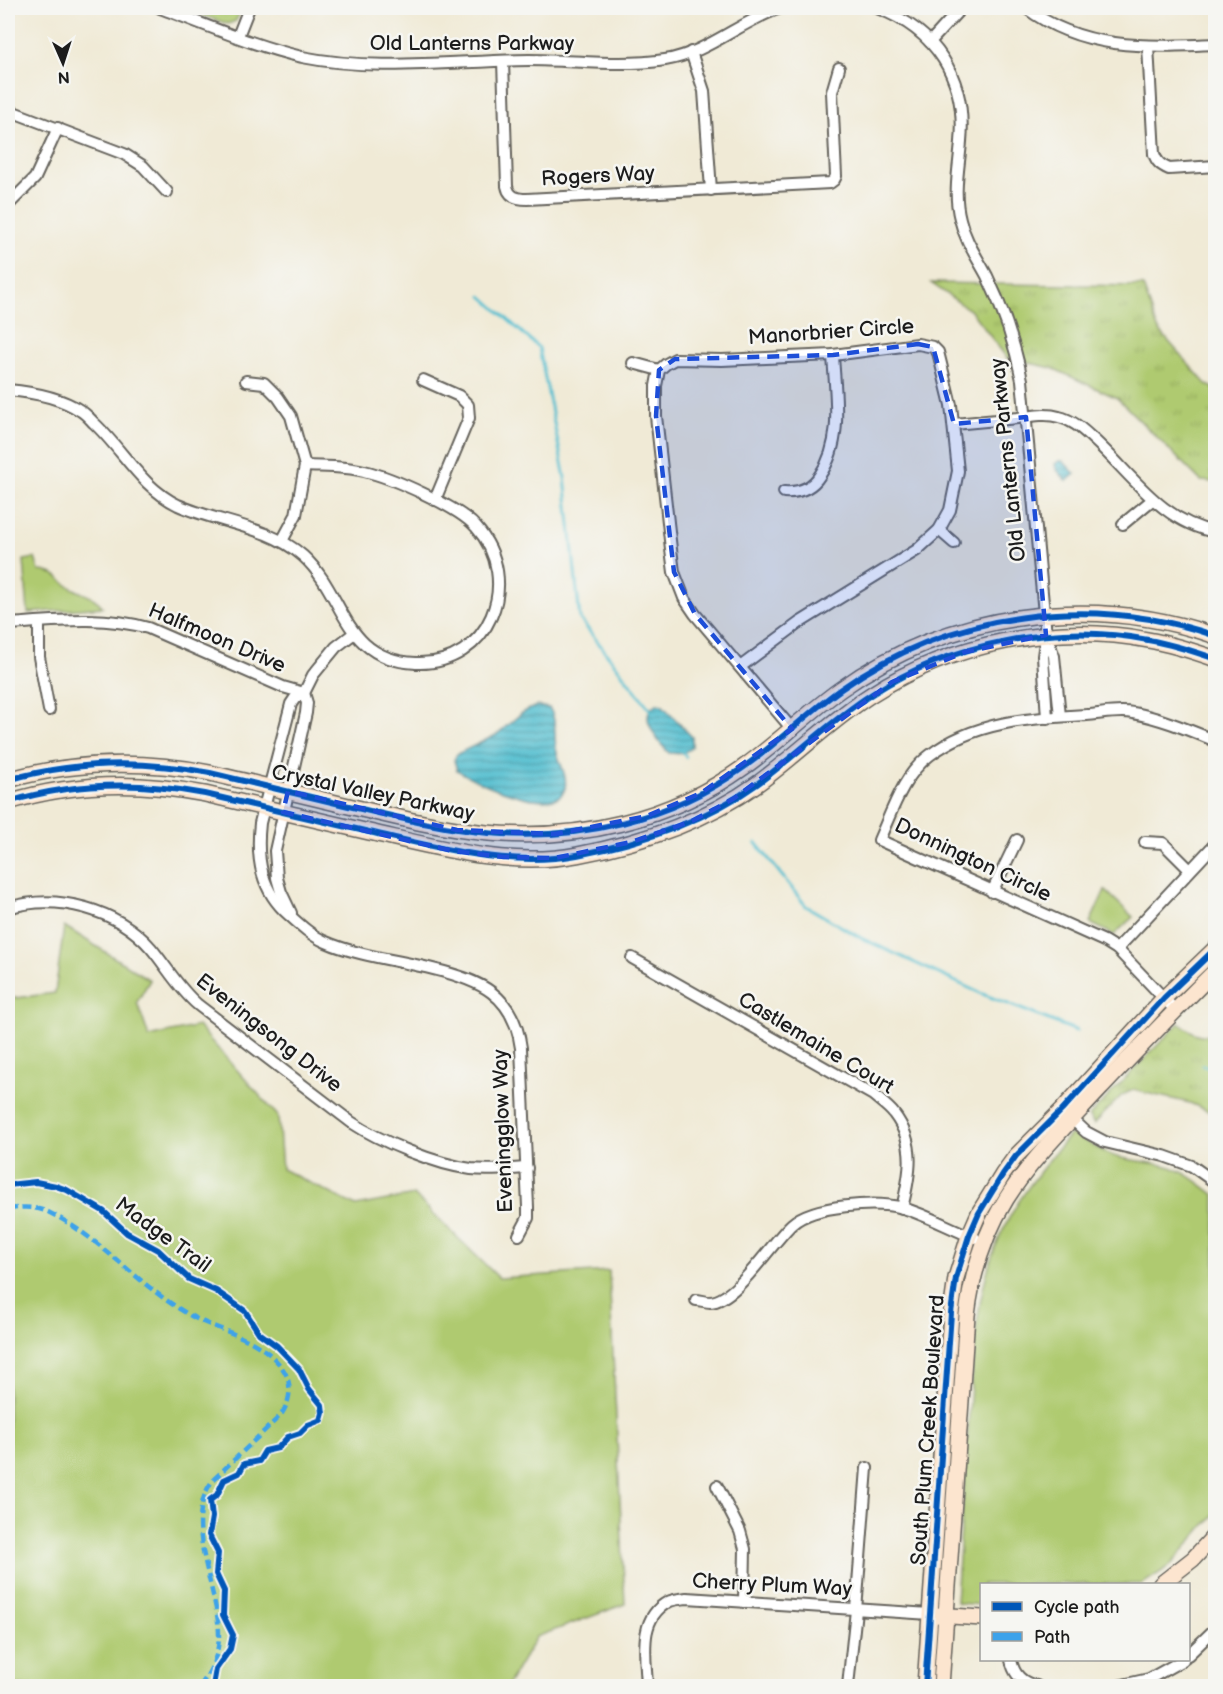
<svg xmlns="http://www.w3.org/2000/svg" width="1223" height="1694" viewBox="0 0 1223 1694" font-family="'Balsamiq Sans',sans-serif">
<defs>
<pattern id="grass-tufts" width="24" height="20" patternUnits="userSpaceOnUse" patternTransform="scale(1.5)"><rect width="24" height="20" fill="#afca70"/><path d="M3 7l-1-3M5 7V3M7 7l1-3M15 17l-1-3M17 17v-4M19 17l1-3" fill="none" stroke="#96ad60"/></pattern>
<pattern id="water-rules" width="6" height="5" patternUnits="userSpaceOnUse" patternTransform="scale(1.5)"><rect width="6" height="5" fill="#54bfd0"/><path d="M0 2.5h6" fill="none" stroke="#459aa8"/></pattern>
</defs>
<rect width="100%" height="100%" fill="#f6f6f2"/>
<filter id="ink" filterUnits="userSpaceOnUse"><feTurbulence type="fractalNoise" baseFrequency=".0167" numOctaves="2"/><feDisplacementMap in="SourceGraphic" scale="12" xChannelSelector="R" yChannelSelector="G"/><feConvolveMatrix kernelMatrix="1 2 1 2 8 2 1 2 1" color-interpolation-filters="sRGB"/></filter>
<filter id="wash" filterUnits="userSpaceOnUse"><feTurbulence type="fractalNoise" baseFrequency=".008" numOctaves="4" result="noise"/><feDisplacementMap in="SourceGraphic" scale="24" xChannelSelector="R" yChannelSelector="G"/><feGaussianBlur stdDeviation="1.35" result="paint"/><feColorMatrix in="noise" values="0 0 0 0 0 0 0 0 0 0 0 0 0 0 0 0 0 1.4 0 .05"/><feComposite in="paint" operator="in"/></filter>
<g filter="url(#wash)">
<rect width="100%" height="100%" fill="#f0ead6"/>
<g fill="url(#grass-tufts)" stroke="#667346" stroke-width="1.5">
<polygon points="931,283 1143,286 1158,329 1206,384 1215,389 1215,482 1201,481 1117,398 1052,368 1007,358 971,311"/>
<path d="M1179 1023C1193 1033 1199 1038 1215 1034V1114L1190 1103 1133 1090 1122 1095 1094 1124 1089 1116Z"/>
</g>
<g fill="#afca70" stroke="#667346" stroke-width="1.5">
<polygon points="180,8 242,8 236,21 228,24"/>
<path d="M35 558 39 571C60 572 59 582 74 589 87 596 93 595 103 607L28 613 24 560Z"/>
<polygon points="1105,890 1133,917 1114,935 1090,923"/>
<polygon points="64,926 150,980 137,1002 149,1037 198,1026 278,1116 282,1169 356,1206 414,1195 499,1278 609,1271 625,1604 536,1637 507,1686 8,1686 8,999 55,993"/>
<path d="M1070 1134C1084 1138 1100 1152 1117 1157 1133 1161 1151 1162 1167 1166 1186 1171 1200 1184 1215 1195V1513L1169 1567 1142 1584H982L981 1605 959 1603 956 1601C960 1539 965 1476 969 1414 973 1358 975 1301 995 1248 1012 1204 1041 1170 1070 1134Z"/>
</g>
<g fill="url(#water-rules)" stroke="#386e76" stroke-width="1.5">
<polygon points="1059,461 1063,461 1075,474 1067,481 1056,469 1055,464"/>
<path d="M657 704 662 705 692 737V747C684 754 679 754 669 753 659 743 635 713 657 704Z"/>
<path d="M536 706 549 708C557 718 554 735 556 748 558 761 568 775 565 788 558 819 473 781 457 770L454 760 457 754 496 735 522 713Z"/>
</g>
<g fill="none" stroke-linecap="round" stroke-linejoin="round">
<g stroke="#54bfd0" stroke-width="3">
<polyline points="482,296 539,348 565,478 580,619 652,712"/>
<polyline points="681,750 686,757"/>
<polyline points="756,843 806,906 861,938 980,993 1077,1031"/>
<polyline points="1202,1065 1216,1070"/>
</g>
</g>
</g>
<g filter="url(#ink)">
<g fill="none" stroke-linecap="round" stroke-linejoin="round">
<g stroke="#66645d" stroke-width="14">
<g id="street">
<path d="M160 8C207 25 254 46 302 57 376 72 454 61 529 60 574 60 620 67 665 60 706 54 741 21 780 8"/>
<path d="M877 8C936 30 967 78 961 142 959 168 953 193 960 219 965 241 977 257 987 276 1003 309 1015 344 1022 380L1046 635 1043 656 1047 718"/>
<path d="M1026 8C1083 51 1148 47 1216 44"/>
<polyline points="238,36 249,8"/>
<polyline points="930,42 961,8"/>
<path d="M1148 46 1154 154C1157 162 1160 165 1169 169L1216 166"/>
<polyline points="691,52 704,91 711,190"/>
<path d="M503 61 507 186C509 197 517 199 527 199L830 183 834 180 836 176 832 92 839 68"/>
<polyline points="8,110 124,154 143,166 167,192"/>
<polyline points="8,205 35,178 58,128"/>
<polyline points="633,363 659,370"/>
<polyline points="423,380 459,396 468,405 469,418 435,500"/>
<polyline points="246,381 264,383 278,397 291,416 305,466 296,515 282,541"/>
<path d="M8 390C32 392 60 397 81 411 86 414 90 419 94 423 123 450 141 487 178 505 218 523 269 526 303 556 346 595 342 660 416 663 489 666 524 581 476 527 459 507 391 477 364 471 345 466 325 467 305 466"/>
<path d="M954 424C975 422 997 420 1018 418 1031 416 1046 413 1059 417 1073 420 1083 430 1093 439 1131 473 1162 523 1216 532"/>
<path d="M784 492C799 493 812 488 820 475 844 440 835 395 833 355"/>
<polyline points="1123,524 1152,500"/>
<polyline points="939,530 954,543"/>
<polyline points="39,622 39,657 49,710"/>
<path d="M8 624C55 621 102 615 148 628L283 687 304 693"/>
<path d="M353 634 336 647 313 675 304 693 295 698 291 704 260 823C256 859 261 891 289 915 300 925 312 936 326 942 355 955 401 961 433 969 479 980 514 994 521 1048L528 1207V1218L519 1235"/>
<polyline points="1047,638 1054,656 1060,716"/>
<polyline points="740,667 799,623 917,550 939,530 950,510 958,471 951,405 940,360 938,352 933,347 918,344 833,355 722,360 675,359 666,364 659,370 656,386 656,416 671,549 674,572 684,598 695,614 792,729"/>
<polyline points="1145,842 1163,843 1189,869"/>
<polyline points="992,892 1017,840"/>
<path d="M8 908C57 893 117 909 151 948 167 967 178 988 198 1005L351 1122C381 1142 435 1164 471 1169 489 1171 508 1169 527 1168"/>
<polyline points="291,913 281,892 277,878 275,851 306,713 307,703 304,693"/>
<polyline points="1117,949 1216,843"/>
<path d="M632 958 873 1095C880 1101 889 1107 894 1114 917 1144 910 1175 902 1208"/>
<path d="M1175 1010 1117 949 1104 941 879 840C892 811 903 775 930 755 976 720 1033 718 1087 715 1102 714 1119 710 1133 713 1161 718 1189 730 1216 741"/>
<polyline points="1069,1116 1086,1132 1105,1142 1164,1156 1192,1166 1216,1183"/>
<path d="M696 1300C700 1300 706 1302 710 1302 736 1301 772 1242 792 1224 813 1205 876 1201 903 1208 927 1215 951 1229 975 1238"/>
<polyline points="717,1486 740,1531 745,1549 744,1602"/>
<polyline points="1188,1655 1216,1628"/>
<path d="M1011 1660C1014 1675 1022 1683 1037 1686"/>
<path d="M647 1686C646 1658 637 1619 668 1602 673 1599 681 1599 687 1598L930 1614"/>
<polyline points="848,1686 856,1610 867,1468"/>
<polyline points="1118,1686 1149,1679 1183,1660"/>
</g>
</g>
<g stroke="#66645d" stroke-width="18">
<g id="secondary">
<path d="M8 780C75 761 142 760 210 773 259 785 308 796 357 808 453 831 524 847 622 823 666 812 708 793 744 767 778 743 807 713 841 689 949 612 1090 593 1216 636"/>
<path d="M8 802C73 782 139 781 205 794 260 807 314 819 369 832 436 847 508 868 577 855 641 843 704 822 757 784 797 755 831 720 872 694 951 643 1056 622 1148 640 1171 644 1193 651 1216 659"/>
<polyline points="1161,1584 1193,1559 1216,1534"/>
<polyline points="936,1615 982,1618"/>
<polyline points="925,1686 951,1313 956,1278 969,1236 979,1213 1003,1174 1016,1156 1062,1110 1164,998 1216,948"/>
<path d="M941 1686 967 1315C980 1207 1031 1163 1101 1088 1139 1048 1176 1009 1216 970"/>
</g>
</g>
<use href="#street" stroke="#fff" stroke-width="10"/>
<use href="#secondary" stroke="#fce5cf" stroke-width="15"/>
<path stroke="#3da2ea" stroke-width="4.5" stroke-dasharray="9 4.5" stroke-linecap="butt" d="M8 1209C22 1207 34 1206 48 1212 103 1238 142 1291 197 1319 226 1333 258 1338 280 1365 293 1381 292 1399 281 1415L214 1479C180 1520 219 1589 219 1635 219 1654 211 1672 200 1686"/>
<g stroke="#f6f6f2" stroke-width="10">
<g id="cycleway">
<path d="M8 780C75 761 142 760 210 773 259 785 308 796 357 808 453 831 524 847 622 823 666 812 708 793 744 767 778 743 807 713 841 689 949 612 1090 593 1216 636"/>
<path d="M8 802C73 782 139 781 205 794 260 807 314 819 369 832 436 847 508 868 577 855 641 843 704 822 757 784 797 755 831 720 872 694 951 643 1056 622 1148 640 1171 644 1193 651 1216 659"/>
<polyline points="8,1185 36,1182 56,1186 67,1190 103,1211 127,1233 158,1250 189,1279 216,1291 245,1311 259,1333 277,1346 299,1369 309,1389 322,1405 323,1413 321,1420 308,1425 300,1433 288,1437 278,1448 265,1451 259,1461 244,1464 239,1473 224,1480 217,1495 210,1500 212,1517 209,1535 218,1553 216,1574 224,1591 223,1615 233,1635 230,1649 216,1669 213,1686"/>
<polyline points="925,1686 951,1313 956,1278 969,1236 979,1213 1003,1174 1016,1156 1062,1110 1164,998 1216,948"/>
</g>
</g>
<use href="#cycleway" stroke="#0057b8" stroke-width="6"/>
</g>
</g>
<path fill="#1d4ed8" fill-opacity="0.2" stroke="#1d4ed8" stroke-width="4.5" stroke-dasharray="12 8" stroke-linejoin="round" d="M918 344 933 347 954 424 1026 417 1046 635 965 652 892 682 733 799 692 821 631 842 555 858 504 857 453 851 283 812 288 791 457 830 555 834 647 816 701 793 792 729 695 614 674 572 656 416 659 370 675 359 833 355Z"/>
<g text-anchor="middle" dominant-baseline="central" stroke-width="5" stroke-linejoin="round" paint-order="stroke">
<g font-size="21" fill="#1c1c1c" stroke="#f6f6f2">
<text x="472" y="43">Old Lanterns Parkway</text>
<text transform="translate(598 176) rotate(-3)">Rogers Way</text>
<text transform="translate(831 332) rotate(-4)">Manorbrier Circle</text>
<text transform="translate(1008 460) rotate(-96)">Old Lanterns Parkway</text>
<text transform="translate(217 638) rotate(23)">Halfmoon Drive</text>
<text transform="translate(373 793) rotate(12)">Crystal Valley Parkway</text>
<text transform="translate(973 860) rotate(25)">Donnington Circle</text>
<text transform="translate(269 1033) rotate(38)">Eveningsong Drive</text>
<text transform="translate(816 1043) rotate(31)">Castlemaine Court</text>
<text transform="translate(503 1131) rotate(-92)">Eveningglow Way</text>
<text transform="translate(163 1235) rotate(36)">Madge Trail</text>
<text transform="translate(928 1430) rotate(-86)">South Plum Creek Boulevard</text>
<text transform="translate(772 1585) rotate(3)">Cherry Plum Way</text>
</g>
</g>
<rect width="1223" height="1694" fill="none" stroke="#f6f6f2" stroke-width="30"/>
<rect x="980" y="1583" width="210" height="78" fill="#f6f6f2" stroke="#9f9f9c" stroke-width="1.5"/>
<rect x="992" y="1602" width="30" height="9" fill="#0057b8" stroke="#9f9f9c" stroke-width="1.5"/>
<text x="1034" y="1613" font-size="18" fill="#1c1c1c">Cycle path</text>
<rect x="992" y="1632" width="30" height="9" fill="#3da2ea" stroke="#9f9f9c" stroke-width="1.5"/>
<text x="1034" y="1643" font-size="18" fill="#1c1c1c">Path</text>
<g transform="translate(63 63) rotate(177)" stroke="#f6f6f2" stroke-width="4.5" paint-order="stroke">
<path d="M0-4.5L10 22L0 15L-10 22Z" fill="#1c1c1c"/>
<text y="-9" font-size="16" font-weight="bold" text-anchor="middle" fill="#1c1c1c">N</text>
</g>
</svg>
